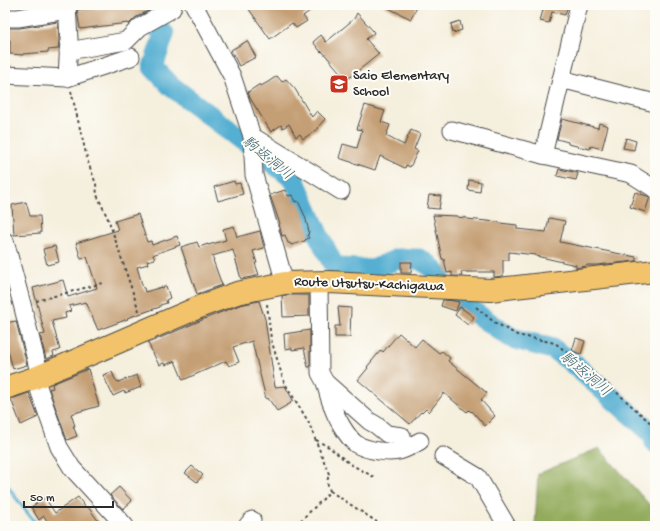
<svg xmlns="http://www.w3.org/2000/svg" width="660" height="531" viewBox="0 0 660 531" font-family="'Gochi Hand','Klee One',sans-serif">
<rect width="100%" height="100%" fill="#fdfcf7"/>
<filter id="ink" filterUnits="userSpaceOnUse"><feTurbulence type="fractalNoise" baseFrequency=".025" numOctaves="2"/><feDisplacementMap in="SourceGraphic" scale="8" xChannelSelector="R" yChannelSelector="G"/><feConvolveMatrix kernelMatrix="1 2 1 2 8 2 1 2 1" color-interpolation-filters="sRGB"/></filter>
<filter id="wash" filterUnits="userSpaceOnUse"><feTurbulence type="fractalNoise" baseFrequency=".012" numOctaves="4" result="noise"/><feDisplacementMap in="SourceGraphic" scale="16" xChannelSelector="R" yChannelSelector="G"/><feGaussianBlur stdDeviation="0.9" result="paint"/><feColorMatrix in="noise" values="0 0 0 0 0 0 0 0 0 0 0 0 0 0 0 0 0 1.4 0 .05"/><feComposite in="paint" operator="in"/></filter>
<g filter="url(#wash)">
<rect width="100%" height="100%" fill="#f5efdd"/>
<polygon fill="#93ab5c" stroke="#5f6b44" points="599,448 655,511 655,526 535,526 538,474"/>
<g fill="none" stroke-linecap="round" stroke-linejoin="round">
<polyline stroke="#54afd2" stroke-width="3.5" points="5,482 16,498 38,526"/>
<g stroke="#54afd2" stroke-width="21">
<polyline points="137,5 164,34 153,67 171,86 294,179 317,232 333,264 340,268 373,270 397,259 419,259 429,265 440,277"/>
<polyline points="461,300 478,315 512,338 553,349 569,360 653,434 655,443"/>
</g>
</g>
<g id="blocks">
<g fill="#c49f74">
<polygon points="95,5 95,9 123,5 159,5 135,18 129,24 128,23 80,29 77,10 85,9 85,6"/>
<polygon points="246,5 318,5 303,16 307,21 296,28 292,23 270,39"/>
<polygon points="382,5 418,5 411,19"/>
<polygon points="538,5 568,5 565,15 552,12 549,23 540,21 543,10 538,8"/>
<polygon points="357,13 373,31 374,33 366,39 379,54 349,78 347,75 344,77 322,51 321,52 313,42 321,35 326,42 354,19"/>
<polygon points="460,21 462,30 453,33 451,24"/>
<polygon points="58,22 59,40 58,49 48,50 48,52 23,54 23,55 10,54 10,40 5,40 5,28 20,28"/>
<polygon points="247,41 256,57 239,66 231,50"/>
<polygon points="277,76 282,82 286,79 295,89 312,117 317,111 325,119 318,127 319,128 303,139 300,134 296,137 289,124 283,128 281,125 271,132 250,98 248,92 260,84 261,86 268,82"/>
<polygon points="365,105 385,111 381,122 390,125 386,136 404,145 411,130 420,134 414,149 418,151 410,167 406,165 405,168 380,156 375,170 339,158 343,144 357,148 362,130 357,129"/>
<polygon points="562,119 598,128 599,123 608,126 602,149 591,146 590,149 568,144 568,142 557,139"/>
<polygon points="626,138 636,141 634,150 623,148"/>
<polygon points="559,169 578,173 576,180 557,176"/>
<polygon points="469,180 481,182 480,192 468,190"/>
<polygon points="234,181 235,184 240,183 243,194 218,201 214,187"/>
<polygon points="285,190 288,196 292,195 295,202 298,201 305,216 309,232 308,233 309,234 307,235 309,238 305,240 305,241 291,245 290,243 288,243 285,235 282,236 279,224 280,224 270,195"/>
<polygon points="635,192 650,197 645,212 630,207"/>
<polygon points="429,195 441,196 439,209 427,208"/>
<polygon points="26,202 30,216 40,216 41,233 14,235 12,205"/>
<polygon points="138,214 147,242 151,241 152,245 177,236 180,245 155,254 153,255 155,259 147,261 148,264 137,267 143,288 144,288 145,292 162,287 162,288 166,286 170,298 166,300 167,303 160,305 160,307 127,318 128,319 98,330 86,302 69,306 71,311 65,313 66,318 52,321 60,350 53,352 54,356 46,359 40,335 45,334 33,288 63,280 68,297 97,288 87,257 81,259 76,243 118,230 115,221"/>
<polygon points="433,215 457,216 457,217 467,218 467,219 497,222 500,223 517,225 517,229 546,232 549,218 565,221 560,242 636,257 636,261 597,265 587,265 586,266 576,268 576,265 536,256 536,255 509,252 509,260 503,260 503,276 494,277 494,272 461,272 462,276 452,276 452,272 447,273 444,259 442,259"/>
<polygon points="234,226 237,237 260,231 264,248 253,251 257,263 255,263 259,275 256,275 256,276 241,279 233,250 212,256 214,260 213,260 222,285 197,294 181,247 197,242 199,247 208,244 208,245 226,240 223,229"/>
<polygon points="55,246 59,262 47,265 43,249"/>
<polygon points="401,262 412,262 411,273 401,273"/>
<polygon points="286,295 309,295 309,316 283,317 282,296"/>
<polygon points="443,300 455,301 459,302 456,311 441,306"/>
<polygon points="259,301 265,319 275,387 285,386 293,400 290,402 291,403 277,411 268,398 266,399 252,341 233,347 239,362 229,366 226,361 183,380 175,361 165,365 164,363 159,365 148,343 209,317 240,305"/>
<polygon points="338,307 351,308 350,337 335,337 335,326 340,326"/>
<polygon points="460,307 474,317 468,325 455,315"/>
<polygon points="16,321 27,365 13,369 5,339 5,323"/>
<polygon points="310,330 310,367 308,367 304,348 292,350 292,348 285,349 284,334"/>
<polygon points="399,333 415,347 422,339 439,353 442,351 450,358 448,361 487,393 481,400 495,416 485,426 472,411 471,412 469,410 467,412 444,393 429,412 426,409 422,413 421,412 410,424 358,380 368,368 367,367 381,350 383,352"/>
<polygon points="576,338 585,341 581,354 572,351"/>
<polygon points="88,369 99,406 71,414 75,426 73,426 77,436 67,440 49,389 53,388 52,384"/>
<polygon points="112,372 115,379 118,382 137,375 141,387 125,393 124,391 113,396 103,375"/>
<polygon points="29,393 38,417 21,425 11,399"/>
<polygon points="192,466 203,475 197,482 185,473"/>
<polygon points="119,487 132,501 123,509 110,495"/>
<polygon points="78,497 86,508 88,507 102,526 50,526 44,516 39,520 31,507 45,498 55,513"/>
</g>
</g>
</g>
<g filter="url(#ink)">
<use href="#blocks" fill-opacity="0" stroke="#494846" stroke-width="1"/>
<g fill="none" stroke-linecap="round" stroke-linejoin="round">
<g stroke="#494846" stroke-width="19">
<g id="minor">
<polyline points="67,5 69,40 67,78"/>
<polyline points="194,5 232,76 252,136 254,175 285,283"/>
<polyline points="5,18 18,18 67,10"/>
<polyline points="68,51 126,41 140,27 172,9 173,5"/>
<polyline points="5,75 67,78 131,57"/>
<polyline points="561,79 655,103"/>
<polyline points="452,130 543,155 631,174 655,189"/>
<polyline points="252,136 341,191"/>
<polyline points="543,155 579,5"/>
<polyline points="5,241 22,304 40,376"/>
<polyline points="319,282 320,373 325,382 369,421 376,425 387,434 402,436"/>
<polyline points="35,378 59,447 72,468 125,526"/>
<path d="M325 382C327 389 329 398 332 405 335 416 347 437 356 444 363 448 371 450 379 451 397 454 405 450 420 441"/>
<polyline points="443,456 478,477 507,526"/>
<polyline points="247,526 252,520"/>
</g>
</g>
<g stroke="#494846" stroke-width="24">
<polyline id="major" points="5,388 35,378 204,305 237,293 285,283 329,282 490,290 655,271"/>
</g>
<g stroke="#494846" stroke-width="2" stroke-dasharray="3 3" stroke-linecap="butt">
<polyline points="71,91 88,162 96,184 97,195 109,221 140,314"/>
<polyline points="36,301 103,283"/>
<polyline points="267,304 271,339 284,382 308,421 329,474 327,482 330,491 322,500 295,526"/>
<polyline points="476,307 494,322 517,335 555,343 605,382 653,425 655,428"/>
<polyline points="316,440 329,447 350,464 374,477"/>
<polyline points="330,491 383,526"/>
</g>
<use href="#minor" stroke="#fff" stroke-width="17"/>
<use href="#major" stroke="#f2c36a" stroke-width="22"/>
</g>
</g>
<defs>
<g id="school-square" transform="scale(1)"><rect x="-9" y="-9" width="18" height="18" rx="4" fill="#c8321e" stroke="#fdfcf7"/><path d="M0-5L7-2L0 1L-7-2ZM-4 1L0 2.5L4 1V4Q0 6-4 4Z" fill="#fff"/></g>
</defs>
<g fill-rule="evenodd">
<use href="#school-square" x="339" y="84"/>
</g>
<g text-anchor="middle" dominant-baseline="central" stroke-width="4" stroke-linejoin="round" paint-order="stroke">
<g font-size="14" fill="#2b2b2b" stroke="#fdfcf7" text-anchor="start">
<text x="353" y="76">Saio Elementary<tspan x="353" dy="16">School</tspan></text>
</g>
<g font-size="14" fill="#2b2b2b" stroke="#fdfcf7">
<text transform="translate(369 285) rotate(2)">Route Utsutsu-Kachigawa</text>
</g>
<g font-size="15" font-style="italic" fill="#3b606e" stroke="#fdfcf7">
<text transform="translate(267 159) rotate(39)">駒返洞川</text>
<text transform="translate(585 375) rotate(40)">駒返洞川</text>
</g>
</g>
<rect width="660" height="531" fill="none" stroke="#fdfcf7" stroke-width="20"/>
<path d="M24 501v6h89v-6" fill="none" stroke="#2b2b2b" stroke-width="2"/>
<text x="30" y="501" font-size="12" fill="#2b2b2b" stroke="#fdfcf7" stroke-width="3" paint-order="stroke">50 m</text>
</svg>
